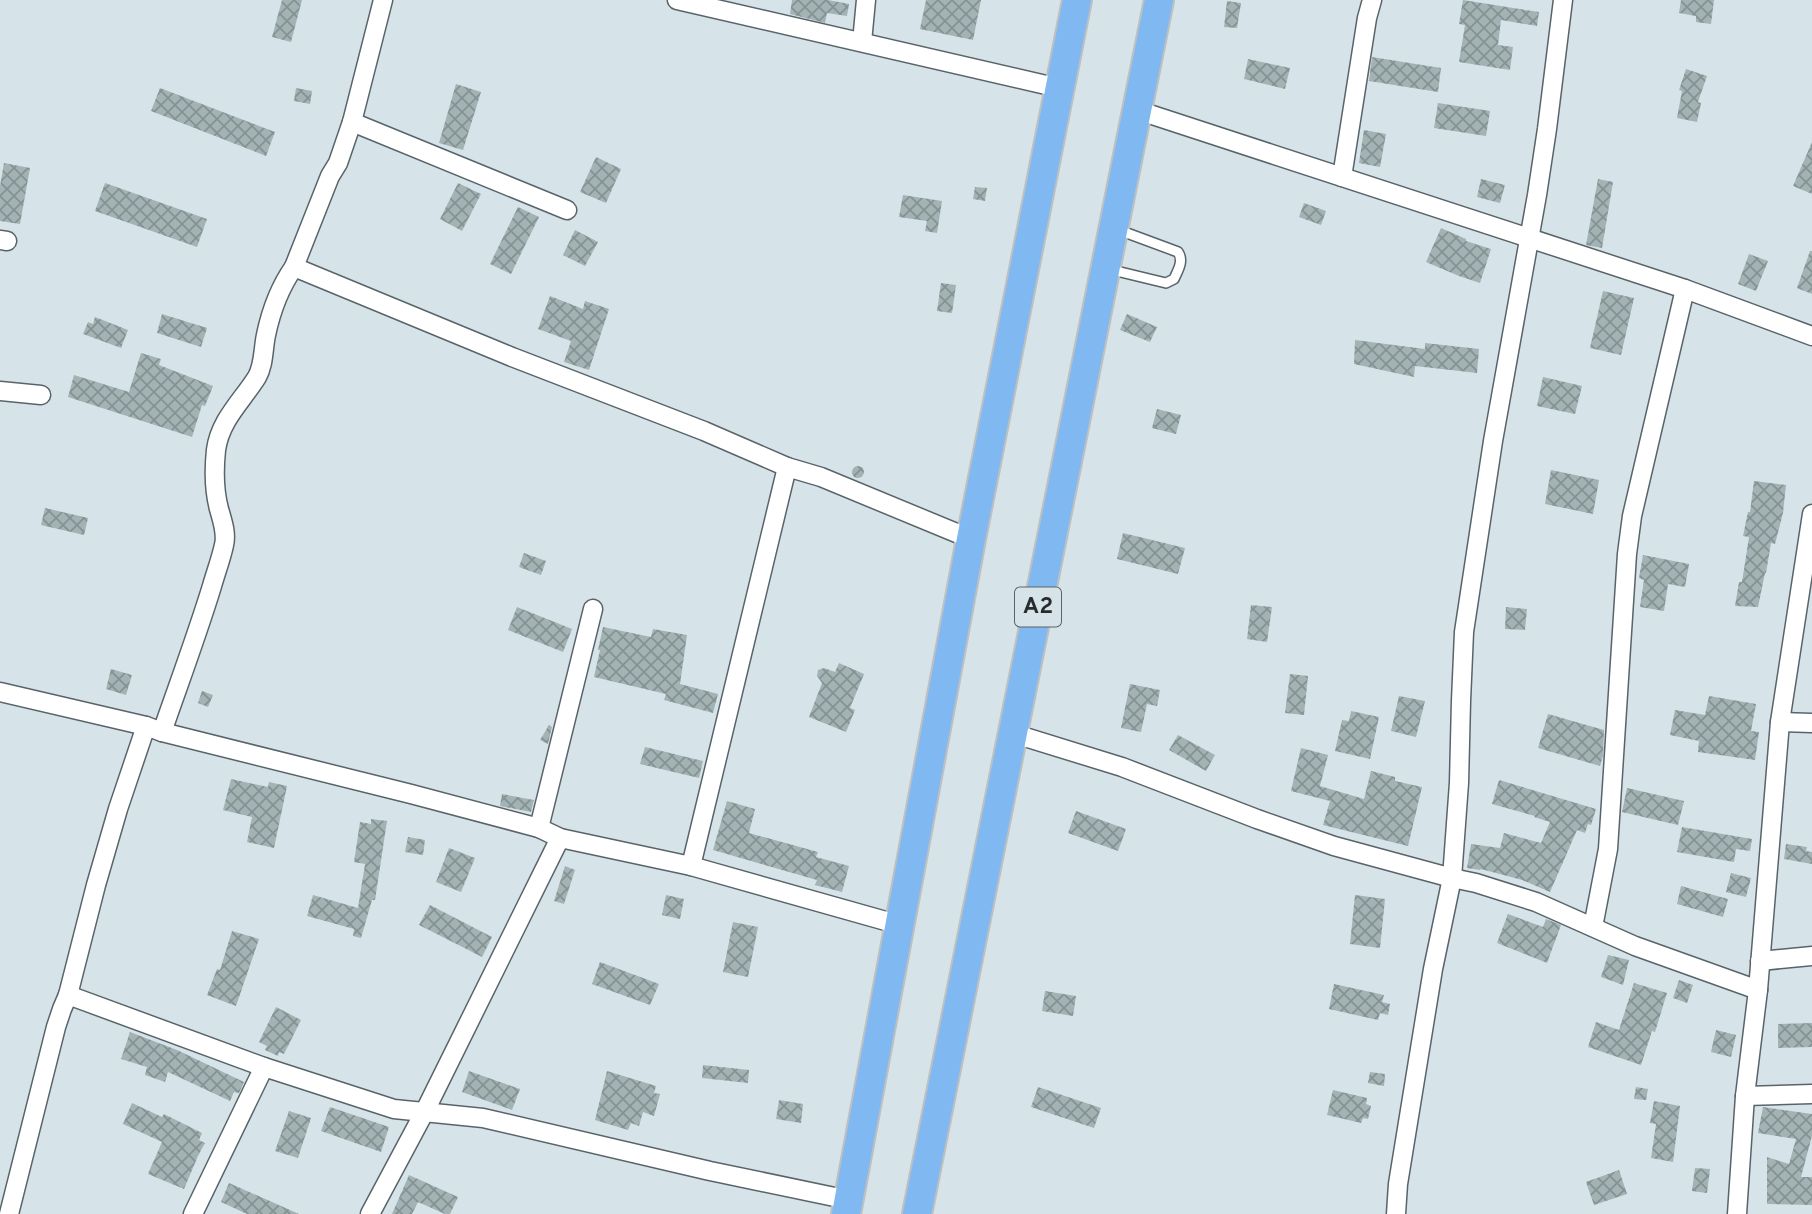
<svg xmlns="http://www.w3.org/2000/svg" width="1812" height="1214" viewBox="0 0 1812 1214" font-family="Overpass,sans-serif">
<defs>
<pattern id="building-cross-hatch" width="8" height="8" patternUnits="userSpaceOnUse" patternTransform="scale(1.75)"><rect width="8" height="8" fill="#a3b3b4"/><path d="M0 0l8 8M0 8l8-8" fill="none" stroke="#859293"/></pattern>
</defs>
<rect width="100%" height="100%" fill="#d6e4ea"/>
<g fill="url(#building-cross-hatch)">
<polygon points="282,0 302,0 291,42 272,37"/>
<polygon points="792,0 828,0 849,4 847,16 827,13 825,23 790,14"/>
<polygon points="926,0 981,0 973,40 920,29"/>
<polygon points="1463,0 1539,12 1537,26 1501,20 1498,45 1513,47 1510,70 1459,62 1465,25 1459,24"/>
<polygon points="1681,0 1714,0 1711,24 1696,22 1696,16 1679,13"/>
<polygon points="1227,1 1241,3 1237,28 1224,27"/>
<polygon points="1372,57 1441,68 1438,92 1369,81"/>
<polygon points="1248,59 1290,68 1285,89 1244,79"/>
<polygon points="1686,69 1707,76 1698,102 1701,103 1697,122 1677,118 1682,91 1679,90"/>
<polygon points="456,84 481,92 463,150 439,143"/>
<polygon points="160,88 275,132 266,156 151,111"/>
<polygon points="296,88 312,91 310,104 294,101"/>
<polygon points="1438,103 1490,111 1486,136 1434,128"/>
<polygon points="1364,130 1386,134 1380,167 1359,163"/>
<polygon points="1812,142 1812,194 1793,186"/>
<polygon points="596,157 621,169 606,203 580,192"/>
<polygon points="4,163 30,168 20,224 0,221 0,186"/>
<polygon points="1481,179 1505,185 1500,203 1477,197"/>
<polygon points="1598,179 1613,182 1602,248 1586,245"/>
<polygon points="105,183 207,219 197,247 95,211"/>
<polygon points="458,183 481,194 462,231 440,219"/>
<polygon points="975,187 987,188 985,201 973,199"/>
<polygon points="903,195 942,201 937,233 925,231 927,221 899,217"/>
<polygon points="1304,203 1326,211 1321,225 1299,217"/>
<polygon points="518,207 539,217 511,274 490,264"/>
<polygon points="1441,228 1466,239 1466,241 1491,249 1480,283 1459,276 1426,262"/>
<polygon points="575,230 598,242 585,266 563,255"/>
<polygon points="1810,251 1812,251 1812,294 1797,288"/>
<polygon points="1749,254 1768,261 1756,291 1738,284"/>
<polygon points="941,283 956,285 952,313 937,311"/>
<polygon points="1603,291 1634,298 1621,355 1590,348"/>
<polygon points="550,296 583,309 585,301 609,309 589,370 564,362 571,341 538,329"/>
<polygon points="162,314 207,328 201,347 157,333"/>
<polygon points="1127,314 1157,327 1150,342 1120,330"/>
<polygon points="95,317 128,330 121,348 83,334 88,322 93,324"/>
<polygon points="1355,340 1425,349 1425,343 1479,349 1477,373 1415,366 1414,377 1354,364"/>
<polygon points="141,353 161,359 159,365 213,386 205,406 202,405 192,437 68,397 74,375 129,392"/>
<polygon points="1543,377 1582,386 1575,414 1537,406"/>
<polygon points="1157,409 1181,415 1176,434 1152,428"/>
<circle cx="858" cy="472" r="6"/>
<polygon points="1551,470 1599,480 1593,514 1545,504"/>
<polygon points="1754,481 1786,485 1783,513 1775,544 1771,543 1766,573 1765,573 1758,607 1735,606 1739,582 1742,582 1749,537 1743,536 1748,512 1750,512"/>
<polygon points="45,508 88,518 84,535 41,525"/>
<polygon points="1123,533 1185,548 1178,574 1117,559"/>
<polygon points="524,553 546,561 541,575 519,567"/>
<polygon points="1643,555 1689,564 1685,587 1668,584 1664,611 1640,607 1644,580 1639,578"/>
<polygon points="1251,605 1272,607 1267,642 1247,639"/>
<polygon points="517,607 572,629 563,652 508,630"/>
<polygon points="1506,607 1527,609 1525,630 1505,629"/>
<polygon points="603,627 651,637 653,629 687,635 680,684 718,694 713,713 664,700 666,694 594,677 600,650 598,650"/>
<polygon points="839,663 864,674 850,708 855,710 846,732 809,717 822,683 817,676 818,670 824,668 835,672"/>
<polygon points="111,669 132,675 126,695 106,689"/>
<polygon points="1290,674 1308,676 1304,715 1285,713"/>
<polygon points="1130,684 1160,690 1157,706 1147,704 1141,732 1121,728"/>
<polygon points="202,691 213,695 208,707 198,703"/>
<polygon points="1399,696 1425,701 1416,737 1391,731"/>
<polygon points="1709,696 1756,704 1751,731 1759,732 1755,760 1698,752 1699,741 1670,735 1675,710 1705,715"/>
<polygon points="1351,711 1379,717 1370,759 1335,751 1342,720 1349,721"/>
<polygon points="1548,714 1604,730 1603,756 1600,766 1538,748"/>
<polygon points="549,725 552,727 548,744 540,740"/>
<polygon points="1178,735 1215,755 1206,771 1169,750"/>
<polygon points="645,747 703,761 699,778 640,764"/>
<polygon points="1301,748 1328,755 1320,786 1364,799 1371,771 1395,777 1395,781 1422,787 1408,846 1323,825 1330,801 1291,791"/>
<polygon points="231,779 268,787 269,782 287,786 274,848 247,842 252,817 223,810"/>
<polygon points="1499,780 1596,809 1591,825 1588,824 1585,833 1577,830 1550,892 1522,880 1481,869 1480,870 1467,868 1471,844 1500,848 1504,833 1541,843 1550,822 1534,817 1535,816 1492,804"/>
<polygon points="1627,788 1684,801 1678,825 1622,812"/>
<polygon points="502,794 534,800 531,812 500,806"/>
<polygon points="727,801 755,809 749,833 818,852 816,857 849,866 842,892 815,885 817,880 713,850"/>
<polygon points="1076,811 1126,829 1118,851 1068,833"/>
<polygon points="371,819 387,821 375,900 372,900 361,938 353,936 354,929 307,916 313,895 358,908 365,864 354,862 360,822 371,824"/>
<polygon points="1682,827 1752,839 1750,851 1736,849 1734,862 1677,852"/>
<polygon points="408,837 425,840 423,855 405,852"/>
<polygon points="1786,844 1807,847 1806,851 1812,852 1812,864 1784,859"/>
<polygon points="449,848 475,858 461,892 436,882"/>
<polygon points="565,866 575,870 564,904 554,901"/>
<polygon points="1731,873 1751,878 1746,897 1726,892"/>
<polygon points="1681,886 1728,899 1723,917 1677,904"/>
<polygon points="666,895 684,899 680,919 662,915"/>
<polygon points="1355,895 1385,899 1380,948 1350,944"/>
<polygon points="430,905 492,937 482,957 419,925"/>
<polygon points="1508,914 1543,927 1546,919 1561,925 1547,963 1497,943"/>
<polygon points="733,922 758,927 748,977 723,972"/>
<polygon points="232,931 259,939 236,1006 207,995 217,969 220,970"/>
<polygon points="1608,955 1629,960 1623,985 1601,977"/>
<polygon points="600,962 659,984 650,1005 592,984"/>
<polygon points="1679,980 1693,985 1687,1003 1673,998"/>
<polygon points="1634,983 1667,993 1655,1032 1652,1031 1641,1065 1588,1047 1596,1022 1619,1030"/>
<polygon points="1334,984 1384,995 1382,1002 1390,1004 1388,1015 1380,1013 1378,1020 1329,1009"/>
<polygon points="1045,991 1076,996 1073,1016 1042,1011"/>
<polygon points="276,1007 301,1020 284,1054 279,1052 278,1056 265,1050 267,1046 259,1042"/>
<polygon points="1812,1023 1812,1047 1778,1048 1778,1024"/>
<polygon points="1716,1030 1736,1035 1731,1057 1711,1052"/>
<polygon points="130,1032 177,1050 244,1082 239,1093 234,1092 230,1101 168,1072 165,1082 145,1075 147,1067 121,1059"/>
<polygon points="703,1065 749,1070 748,1083 702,1078"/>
<polygon points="469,1071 520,1089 512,1110 462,1092"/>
<polygon points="607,1071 656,1086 654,1093 660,1094 654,1116 643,1112 639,1126 631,1123 628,1130 595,1120"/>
<polygon points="1370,1072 1385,1074 1384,1086 1368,1083"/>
<polygon points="1038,1087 1101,1108 1094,1128 1031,1107"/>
<polygon points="1636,1087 1648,1089 1646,1100 1634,1099"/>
<polygon points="1333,1090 1367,1098 1366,1104 1371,1106 1368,1119 1363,1118 1361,1123 1327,1115"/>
<polygon points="779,1100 803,1104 801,1123 776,1119"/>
<polygon points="1654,1101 1680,1106 1673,1162 1651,1158 1656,1124 1650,1123"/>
<polygon points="132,1103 162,1117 164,1114 202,1133 199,1140 205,1143 198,1156 184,1189 148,1174 162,1142 123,1124"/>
<polygon points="330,1107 389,1127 381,1152 321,1131"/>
<polygon points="1763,1107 1812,1114 1812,1136 1801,1177 1812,1177 1812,1205 1767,1204 1767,1157 1789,1164 1796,1139 1758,1133"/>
<polygon points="289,1111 311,1118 298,1158 275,1151"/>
<polygon points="1695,1168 1710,1169 1707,1193 1692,1191"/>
<polygon points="1619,1170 1627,1194 1594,1205 1586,1182"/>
<polygon points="409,1175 458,1197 450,1214 445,1214 418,1202 412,1214 392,1214"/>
<polygon points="229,1183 299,1214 247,1214 221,1202"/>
</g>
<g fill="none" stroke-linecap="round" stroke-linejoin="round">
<g stroke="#586469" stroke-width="12">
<path id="service" d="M1108 269 1166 283 1174 279C1178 270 1184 261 1178 252L1116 229"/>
</g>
<g stroke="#586469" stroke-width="21">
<g id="minor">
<polyline points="677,0 1059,88"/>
<polyline points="862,42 866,0"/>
<polyline points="1137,110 1685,289 1812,336"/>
<polyline points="352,122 567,210"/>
<polyline points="1342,177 1367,18 1372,0"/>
<polyline points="0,240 7,241"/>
<polyline points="294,267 330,176 338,163 352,122 383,0"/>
<polyline points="0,391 41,395"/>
<polyline points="0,692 146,726 162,732 411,794 539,828 560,838 691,866 900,925"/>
<polyline points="1780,722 1812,723"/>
<path d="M162 732C179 683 197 635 212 586 216 572 221 559 224 545 227 533 222 520 219 509 214 490 214 469 216 450 220 420 242 401 257 377 264 365 263 349 266 335 271 311 280 287 294 267L512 357 704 431 787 467"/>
<polyline points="1012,733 1122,767 1257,819 1334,846 1452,878 1476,883 1536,902 1635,946 1758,990"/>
<polyline points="539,828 593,609"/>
<polyline points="691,866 787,467 821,477 971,539"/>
<polyline points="1593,927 1608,849 1627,554 1632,516 1685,289"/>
<polyline points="1760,961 1812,956"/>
<polyline points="68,995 96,885 118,809 146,726"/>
<polyline points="1745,1096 1812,1094"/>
<polyline points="9,1214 56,1027 62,1009 68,995 264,1067 394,1109 483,1118 710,1171 849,1200"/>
<polyline points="193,1214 264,1067"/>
<polyline points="370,1214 425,1111 560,838"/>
<polyline points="1396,1214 1398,1184 1433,969 1452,878 1459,783 1461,701 1464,632 1493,441 1537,195 1547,129 1563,0"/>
<polyline points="1737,1214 1745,1096 1758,990 1780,722 1812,514"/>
</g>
</g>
<g stroke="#bec0c0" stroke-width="32">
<g id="trunk">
<polyline points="846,1214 971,539 1077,0"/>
<polyline points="917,1214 1159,0"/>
</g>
</g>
<use href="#service" stroke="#fff" stroke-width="9"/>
<use href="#minor" stroke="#fff" stroke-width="18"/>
<use href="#trunk" stroke="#80b8f2" stroke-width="28"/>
</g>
<g text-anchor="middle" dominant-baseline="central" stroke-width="5" stroke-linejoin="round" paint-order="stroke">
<rect fill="#d6e4ea" stroke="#5c6366" stroke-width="2" x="1015" y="587.5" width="46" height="39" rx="5"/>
<g font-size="23" font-weight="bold" fill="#272c2e">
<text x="1038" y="607">A2</text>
</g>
</g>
</svg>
